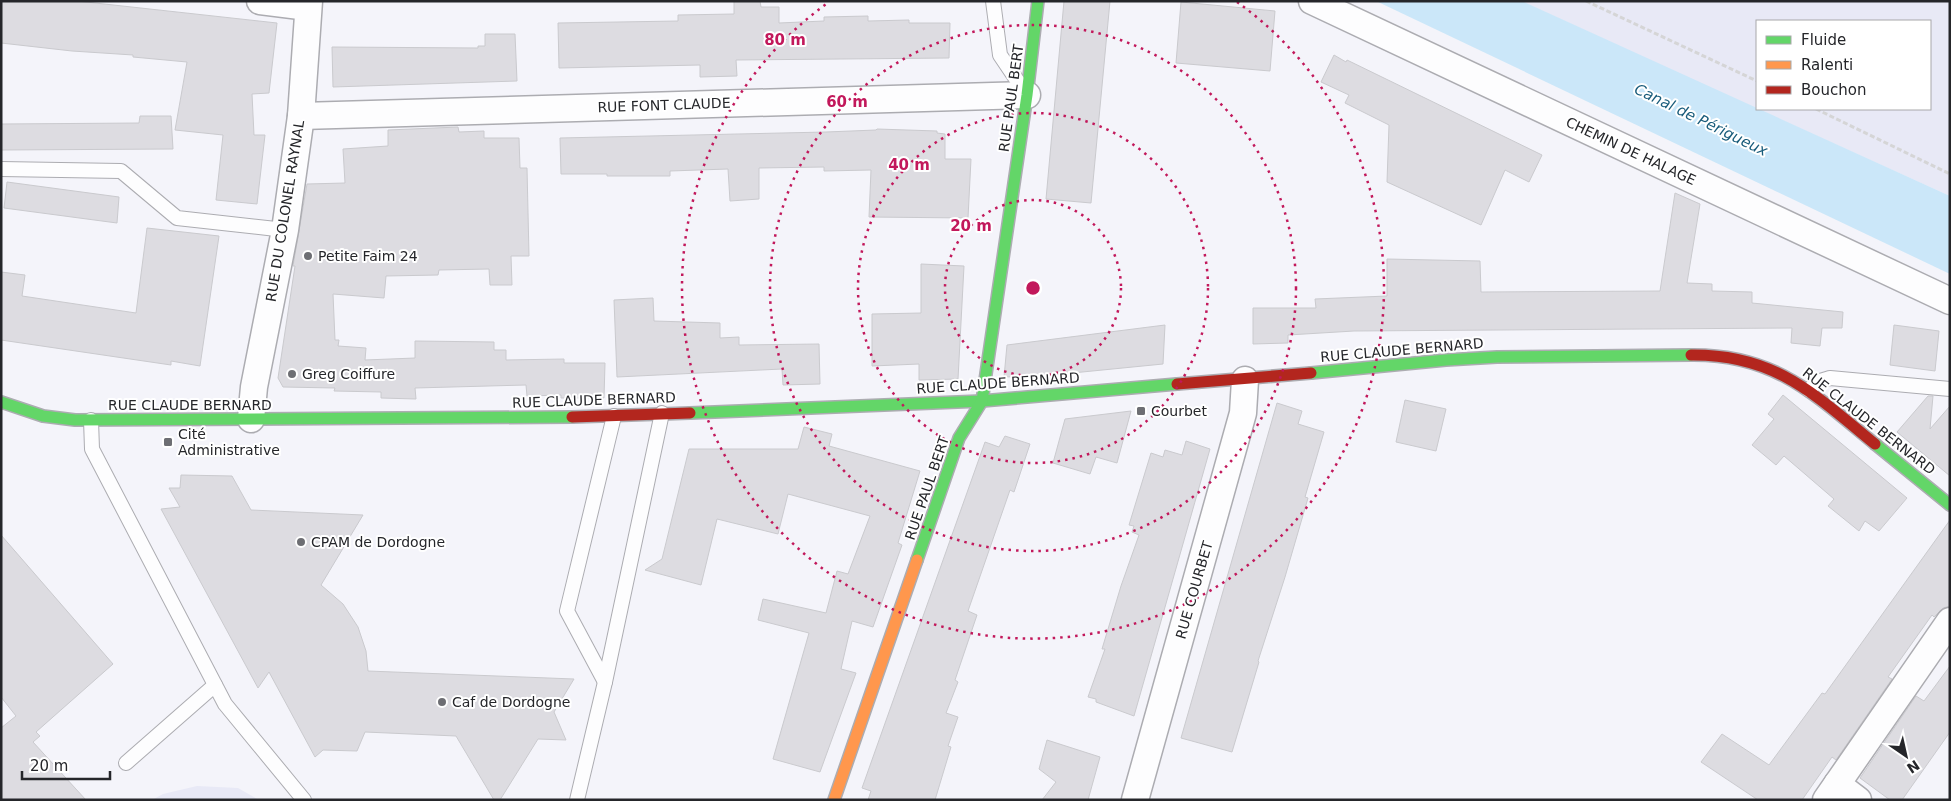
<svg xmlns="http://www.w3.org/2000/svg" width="1951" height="801" viewBox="0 0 1951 801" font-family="'DejaVu Sans',sans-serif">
<rect width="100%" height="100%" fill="#f4f4fa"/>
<g fill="#e8e9f6">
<polygon points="1525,1 1950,1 1950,196 1757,109 1930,109 1930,21 1757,21 1757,109 1525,3"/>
<polygon points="197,786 238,788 259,800 152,800 163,794"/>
</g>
<polygon fill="#cbe7f9" points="1376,1 1522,1 1950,196 1950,274"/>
<g fill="#dddce1" stroke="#cacace">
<polygon points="1,1 77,1 277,23 269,93 252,94 254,135 265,135 257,204 216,200 223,135 175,130 187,62 133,57 133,55 72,51 1,43"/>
<polygon points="734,1 760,1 761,7 779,7 779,23 824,21 824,17 868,16 868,21 909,20 909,23 950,23 949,58 736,60 737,76 700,77 700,65 559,68 558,23 678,21 678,15 734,14"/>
<polygon points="1064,1 1110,1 1091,203 1046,199"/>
<polygon points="1181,2 1275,11 1270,71 1176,63"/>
<polygon points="485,34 515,34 517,81 333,87 332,47 478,48 478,46 485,46"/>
<polygon points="1334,55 1346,62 1347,60 1542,155 1529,182 1505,170 1481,225 1387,182 1389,125 1345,103 1349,95 1321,82"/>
<polygon points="140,116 171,116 173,149 1,150 1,124 139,123"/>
<polygon points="458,127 459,132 484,131 484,138 519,138 520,168 527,168 529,256 511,256 512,285 490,285 489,269 439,270 438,275 386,276 384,298 333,294 335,340 339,340 338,346 366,348 365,360 415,358 415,341 494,342 494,350 506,350 506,360 564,359 564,363 605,363 604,398 561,398 561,395 527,396 526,385 415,388 416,399 381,398 381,392 334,391 335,388 283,387 278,378 295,266 293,266 307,184 345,183 343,149 388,146 388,130"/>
<polygon points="877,129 937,131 937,133 945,134 945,159 971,159 968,218 869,217 871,170 824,171 824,167 759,168 759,199 730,201 728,169 670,171 670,176 607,176 607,174 561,174 560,138 826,132 876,130"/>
<polygon points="7,182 119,197 117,223 4,208"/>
<polygon points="1675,193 1700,204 1687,283 1712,284 1712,291 1752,292 1752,303 1843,312 1842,328 1822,328 1820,346 1791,343 1792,328 1354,331 1288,335 1288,343 1253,344 1253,308 1316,308 1315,299 1387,296 1387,259 1480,261 1481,292 1660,291"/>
<polygon points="147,228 219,236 200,366 171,361 171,365 1,340 1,272 25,275 22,296 136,313"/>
<polygon points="921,264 964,266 958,379 919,380 919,364 872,366 872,314 921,313"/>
<polygon points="653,298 654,321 720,323 720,338 739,337 739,345 819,344 820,384 783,385 782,369 617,377 614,300"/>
<polygon points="1165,325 1163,364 1042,376 1004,377 1007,345"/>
<polygon points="1894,325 1939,331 1935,371 1890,365"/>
<polygon points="1783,395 1907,498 1879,531 1865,521 1859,531 1828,506 1834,499 1784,456 1776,465 1752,445 1774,419 1768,414"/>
<polygon points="1928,396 1933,396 1930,429 1950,406 1950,476 1897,432"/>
<polygon points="1405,400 1446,409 1436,451 1396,442"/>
<polygon points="1277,403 1302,411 1298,424 1324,432 1305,497 1308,498 1285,577 1258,661 1259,662 1232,752 1181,738"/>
<polygon points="1131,411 1117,463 1096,457 1090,474 1053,463 1065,419"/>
<polygon points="804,427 832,434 829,446 920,471 898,543 902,545 873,627 852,621 841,669 856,673 820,772 773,759 809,633 758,620 763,599 826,613 837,571 848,574 870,516 788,494 778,534 717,519 701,585 645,570 662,559 689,449 798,449"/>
<polygon points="1005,436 1030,444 1014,492 1010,490 968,611 977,615 955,680 958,682 946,713 958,717 948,746 951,747 935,800 868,800 871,791 862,788 985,442 999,447"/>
<polygon points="1186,441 1210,449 1134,716 1096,702 1096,699 1088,697 1105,649 1102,649 1121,586 1139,535 1132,532 1134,526 1129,525 1151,453 1163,457 1165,450 1182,455"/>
<polygon points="181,475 232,476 251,510 363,515 321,585 343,604 358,627 366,651 368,671 574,679 554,712 566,740 538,739 500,800 494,800 456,736 365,732 357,751 323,750 315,757 269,672 258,688 161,509 180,507 169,488 180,488"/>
<polygon points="1950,520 1950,606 1943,608 1934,617 1932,615 1888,677 1892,679 1836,760 1832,757 1802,800 1758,800 1701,762 1722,734 1769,765 1822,693 1825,694"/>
<polygon points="1,535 113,664 36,732 40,736 33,742 86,800 1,800 1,728 16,716 1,697"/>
<polygon points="1950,666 1950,732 1902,800 1890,800 1860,778 1916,696 1924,701"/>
<polygon points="1047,740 1100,757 1088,800 1042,800 1056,782 1039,769"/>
</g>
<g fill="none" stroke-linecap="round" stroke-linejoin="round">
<g stroke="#acacb1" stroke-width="16">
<g id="lane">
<polyline points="993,1 1000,55 1025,92"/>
<polyline points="1,169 121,171 177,218 285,230"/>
<polyline points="1809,390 1817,382 1830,378 1950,389"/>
<polyline points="91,420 92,449 225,704 304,800"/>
<polyline points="605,682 567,611 614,416"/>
<polyline points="126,763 215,685"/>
<polyline points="577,800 605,682 662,413"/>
</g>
</g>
<g stroke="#acacb1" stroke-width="29">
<g id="street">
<polyline points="260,1 308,7"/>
<polyline points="1312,1 1950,301"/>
<polyline points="301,116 1027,95"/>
<polyline points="251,419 254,387 285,230 301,116 309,1"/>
<polyline points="1837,784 1858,800"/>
<polyline points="1135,800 1243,413 1245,380"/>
<polyline points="1826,800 1950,621"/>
</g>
</g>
<g stroke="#acacb1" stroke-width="14">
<g id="fast">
<polyline points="1311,373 1446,360 1497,357 1691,355"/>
<polyline points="1,402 43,416 75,420 572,417"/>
<polyline points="690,413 982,401 1177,384"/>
<polyline points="1875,444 1950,505"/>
<polyline points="917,560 959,438 982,401 1027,95 1038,1"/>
</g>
</g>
<g stroke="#acacb1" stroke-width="14">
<polyline id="slow" points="834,800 917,560"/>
</g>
<g stroke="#acacb1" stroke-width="14">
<g id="jam">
<path d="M1691 355C1775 354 1814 394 1875 444"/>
<polyline points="1177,384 1311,373"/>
<polyline points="572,417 690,413"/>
</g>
</g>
<g stroke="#d5d5d6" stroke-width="3" stroke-dasharray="5 2.5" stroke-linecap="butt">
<polyline points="1586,1 1757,81"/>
<polyline points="1816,109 1950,174"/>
</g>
<use href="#lane" stroke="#fdfdfe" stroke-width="14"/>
<use href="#street" stroke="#fdfdfe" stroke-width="26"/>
<use href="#fast" stroke="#63d668" stroke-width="11"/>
<use href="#slow" stroke="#ff974d" stroke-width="11"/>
<use href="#jam" stroke="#b3261e" stroke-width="11"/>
</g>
<g fill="none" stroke="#c2185b" stroke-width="2.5" stroke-dasharray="2.5 5">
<circle cx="1033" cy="288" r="88"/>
<circle cx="1033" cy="288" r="175"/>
<circle cx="1033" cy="288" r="263"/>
<path d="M1237 2A351 351 0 1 1 829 2"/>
</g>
<g fill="#6d6e73" stroke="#fff" stroke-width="2">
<circle cx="308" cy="256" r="5"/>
<circle cx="292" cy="374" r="5"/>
<rect x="1136" y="406" width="10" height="10" rx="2.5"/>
<rect x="163" y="437" width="10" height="10" rx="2.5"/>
<circle cx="301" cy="542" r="5"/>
<circle cx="442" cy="702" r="5"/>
</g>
<g text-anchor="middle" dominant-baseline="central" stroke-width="4" stroke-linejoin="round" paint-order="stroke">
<g font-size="14" fill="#25262a" stroke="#fff">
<text transform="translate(1011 98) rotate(-82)">RUE PAUL BERT</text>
<text transform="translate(664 105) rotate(-2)">RUE FONT CLAUDE</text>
<text transform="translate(1631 151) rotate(25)">CHEMIN DE HALAGE</text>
<text transform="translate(285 211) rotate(-81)">RUE DU COLONEL RAYNAL</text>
<text transform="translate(1402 350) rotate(-5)">RUE CLAUDE BERNARD</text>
<text transform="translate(998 383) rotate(-4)">RUE CLAUDE BERNARD</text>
<text transform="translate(594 400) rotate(-2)">RUE CLAUDE BERNARD</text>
<text x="190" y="405">RUE CLAUDE BERNARD</text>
<text transform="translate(1869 421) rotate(38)">RUE CLAUDE BERNARD</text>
<text transform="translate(927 488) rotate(-71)">RUE PAUL BERT</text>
<text transform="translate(1194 590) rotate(-74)">RUE COURBET</text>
</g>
<g font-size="14" fill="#25262a" stroke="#fff" text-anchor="start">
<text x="318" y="256">Petite Faim 24</text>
<text x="302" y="374">Greg Coiffure</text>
<text x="1151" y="411">Courbet</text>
<text x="178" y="434">Cité<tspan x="178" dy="16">Administrative</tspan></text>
<text x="311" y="542">CPAM de Dordogne</text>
<text x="452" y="702">Caf de Dordogne</text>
</g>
<g font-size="15" font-style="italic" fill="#195c7b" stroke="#fff">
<text transform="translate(1701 120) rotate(26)">Canal de Périgueux</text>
</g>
</g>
<circle cx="1033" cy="288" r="8" fill="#c2185b" stroke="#fff" stroke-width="2.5"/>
<g font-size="15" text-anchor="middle" font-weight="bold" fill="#c2185b" stroke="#fff" stroke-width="4" stroke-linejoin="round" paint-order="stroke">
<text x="785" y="45">80 m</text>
<text x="847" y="107">60 m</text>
<text x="909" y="170">40 m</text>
<text x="971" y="231">20 m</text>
</g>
<rect width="1951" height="801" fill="none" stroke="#25262a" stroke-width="5"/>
<rect x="1756" y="20" width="175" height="90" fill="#ffffff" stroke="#a8a8aa"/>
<rect x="1766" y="36" width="25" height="8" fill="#63d668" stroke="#a8a8aa"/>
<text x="1801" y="45" font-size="15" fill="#25262a">Fluide</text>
<rect x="1766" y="61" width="25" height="8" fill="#ff974d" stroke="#a8a8aa"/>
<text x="1801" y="70" font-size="15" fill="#25262a">Ralenti</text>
<rect x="1766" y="86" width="25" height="8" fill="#b3261e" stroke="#a8a8aa"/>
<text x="1801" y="95" font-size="15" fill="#25262a">Bouchon</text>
<g transform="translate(1906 756) rotate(146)" stroke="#ffffff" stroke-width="4" paint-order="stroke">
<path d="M0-4L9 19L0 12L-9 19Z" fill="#25262a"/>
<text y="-8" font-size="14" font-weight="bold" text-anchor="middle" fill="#25262a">N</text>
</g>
<path d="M22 771v8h88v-8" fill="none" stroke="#25262a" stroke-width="2.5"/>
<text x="30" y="771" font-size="15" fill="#25262a" stroke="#ffffff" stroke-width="4" paint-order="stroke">20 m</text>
</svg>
